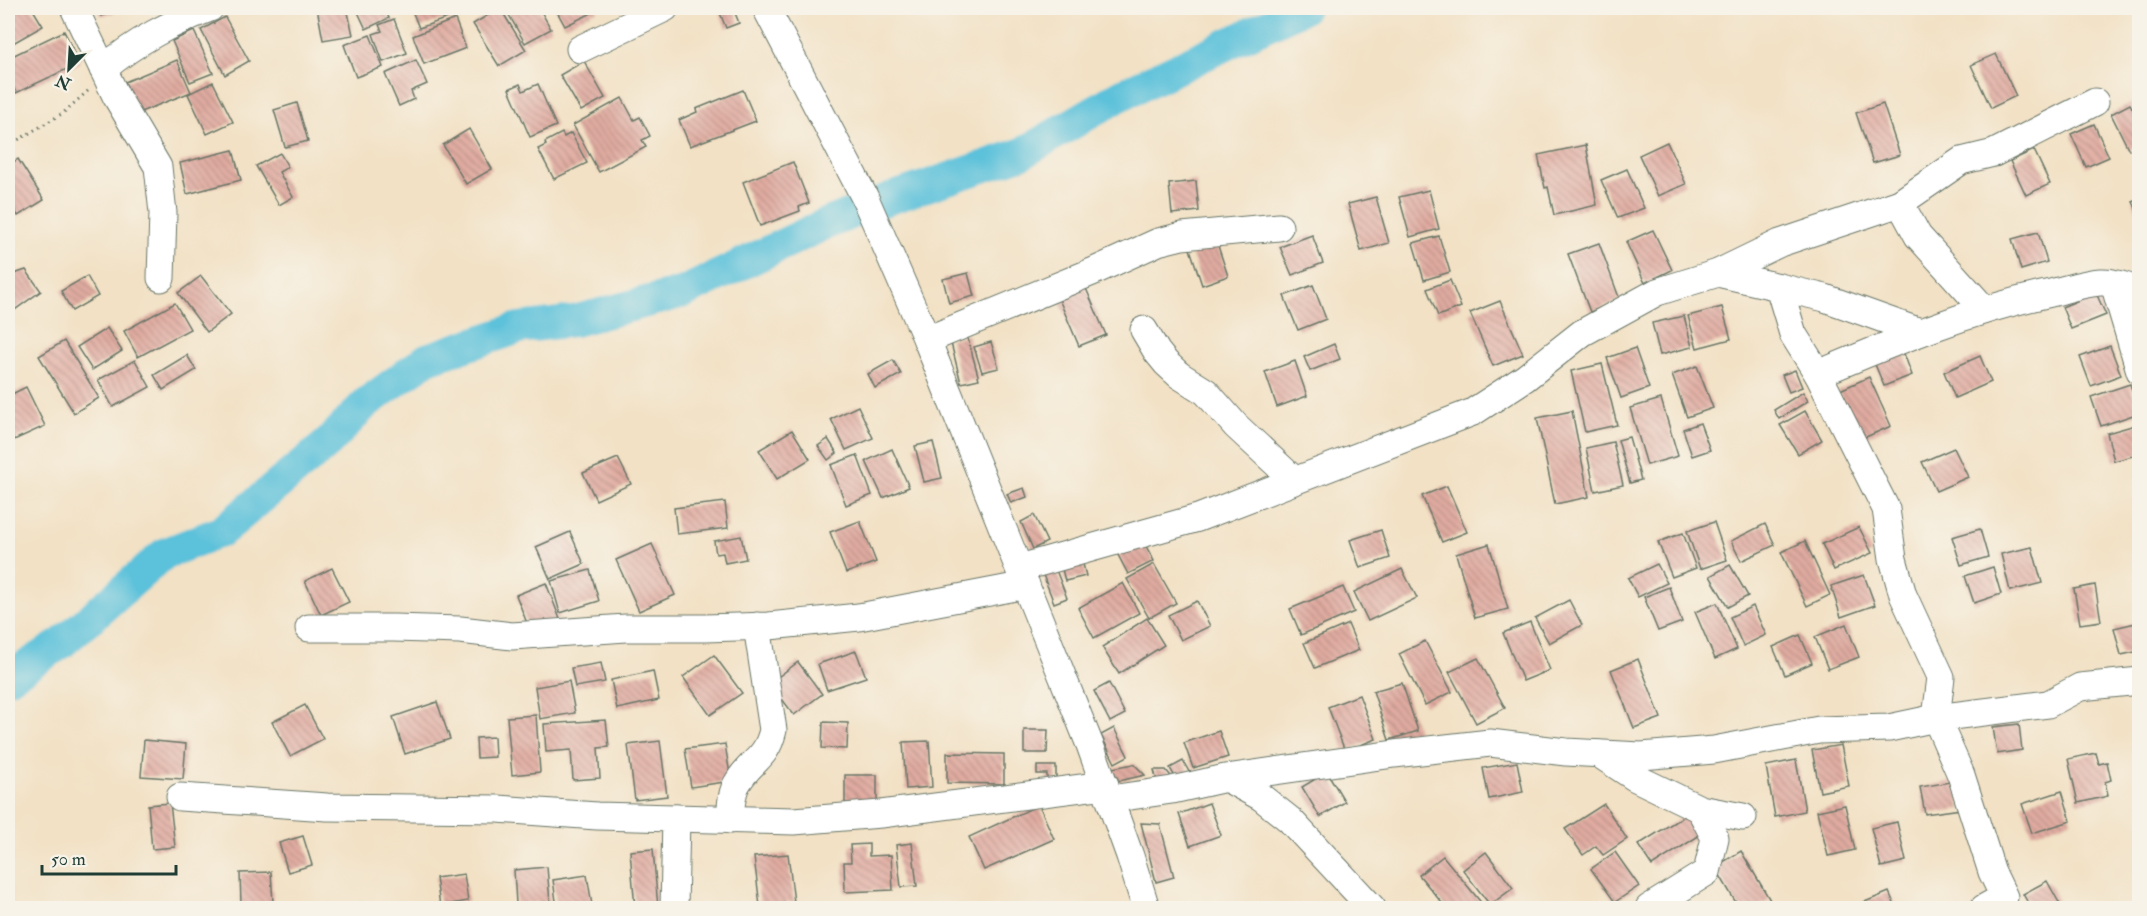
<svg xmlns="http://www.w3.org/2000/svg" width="2147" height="916" viewBox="0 0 2147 916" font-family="'IM FELL Double Pica',serif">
<defs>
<pattern id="building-back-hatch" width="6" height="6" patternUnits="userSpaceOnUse" patternTransform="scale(1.5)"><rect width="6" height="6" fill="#e1aca1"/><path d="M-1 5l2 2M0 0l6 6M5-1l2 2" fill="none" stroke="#b68d84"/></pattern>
</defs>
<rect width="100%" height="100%" fill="#f7f3e8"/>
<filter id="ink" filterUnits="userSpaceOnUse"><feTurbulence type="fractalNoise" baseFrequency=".0167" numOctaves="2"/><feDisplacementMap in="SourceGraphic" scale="12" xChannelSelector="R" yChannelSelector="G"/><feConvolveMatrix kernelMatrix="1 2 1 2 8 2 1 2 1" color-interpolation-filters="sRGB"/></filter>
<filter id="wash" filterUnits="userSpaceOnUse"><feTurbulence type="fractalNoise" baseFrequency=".008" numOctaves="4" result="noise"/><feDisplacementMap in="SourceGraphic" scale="24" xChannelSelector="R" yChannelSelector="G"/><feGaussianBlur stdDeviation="1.35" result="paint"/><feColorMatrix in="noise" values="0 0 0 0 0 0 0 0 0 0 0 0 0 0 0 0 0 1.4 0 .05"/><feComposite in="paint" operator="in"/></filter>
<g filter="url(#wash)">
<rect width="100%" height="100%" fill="#f2e1c5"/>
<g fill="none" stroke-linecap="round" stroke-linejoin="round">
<g stroke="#5cc1da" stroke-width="32">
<polyline points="883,201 1023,153 1121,95 1303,8"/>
<polyline points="8,678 62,643 164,554 222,531 328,443 366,403 427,359 519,328 574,321 684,292 821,226 853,213"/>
</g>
</g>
<g id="blocks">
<g fill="url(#building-back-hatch)">
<polygon points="10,8 32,8 43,26 8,46 8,9"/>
<polygon points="98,8 129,8 101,16"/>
<polygon points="317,8 347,8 353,35 323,40"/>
<polygon points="363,8 384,8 389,18 366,29 357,10"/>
<polygon points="411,8 444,8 448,18 419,28"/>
<polygon points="500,8 526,50 499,66 473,24"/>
<polygon points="505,8 539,8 551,29 525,43"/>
<polygon points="555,8 597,8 598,10 565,26"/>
<polygon points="718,8 733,8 739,23 726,28"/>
<polygon points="225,17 249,61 225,75 201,30"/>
<polygon points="394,19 407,53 383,62 373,34 382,31 379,25"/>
<polygon points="455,19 466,48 424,64 413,36"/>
<polygon points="64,31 80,63 16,93 8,76 8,58"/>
<polygon points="194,31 213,73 190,82 172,41"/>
<polygon points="370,35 383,67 356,77 344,45"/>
<polygon points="1996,54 2016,96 1991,108 1971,65"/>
<polygon points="177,60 191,92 138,113 125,82"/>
<polygon points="416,60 427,84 411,91 414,99 399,106 385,74"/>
<polygon points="584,61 605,98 581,111 560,75"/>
<polygon points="213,82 233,122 207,134 188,94"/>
<polygon points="520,84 523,91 538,84 556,126 530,137 509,89"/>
<polygon points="743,90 756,121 690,146 679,120 697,112 696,109"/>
<polygon points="622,98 634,120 640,117 650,136 642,140 646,147 599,172 573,125"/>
<polygon points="297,103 308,141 285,147 274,110"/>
<polygon points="1883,104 1900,155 1873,163 1856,113"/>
<polygon points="2130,104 2140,123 2140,144 2129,150 2111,114"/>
<polygon points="2094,124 2109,157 2086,167 2071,134"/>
<polygon points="469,129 492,169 466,184 443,145"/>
<polygon points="562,133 564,137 571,133 587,163 554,179 538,149 546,145 545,142"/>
<polygon points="1667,142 1686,184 1658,196 1639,155"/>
<polygon points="1586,145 1597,205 1554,215 1548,187 1545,188 1538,155"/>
<polygon points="233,150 241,180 187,194 180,163"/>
<polygon points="2034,150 2050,184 2026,195 2010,161"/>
<polygon points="280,153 288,167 279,172 293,197 279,205 256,166"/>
<polygon points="18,159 44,200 18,216 8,199 8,166"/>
<polygon points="793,162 809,203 799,207 800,211 760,226 743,182"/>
<polygon points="1627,169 1644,208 1618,218 1601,180"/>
<polygon points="1196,181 1199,211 1172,214 1169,184"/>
<polygon points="1429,190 1439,229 1410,237 1399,197"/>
<polygon points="1376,197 1389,243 1361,251 1348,204"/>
<polygon points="2140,199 2140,217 2133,202"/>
<polygon points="8,206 13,216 8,220"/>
<polygon points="1653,230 1672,270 1645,283 1626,242"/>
<polygon points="2038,232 2047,262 2021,270 2012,239"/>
<polygon points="1312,235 1323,263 1292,275 1280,247"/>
<polygon points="1439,236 1450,272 1424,280 1413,243"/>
<polygon points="1216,240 1228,276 1202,285 1190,249"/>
<polygon points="1599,243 1620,300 1590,312 1568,254"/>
<polygon points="26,270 41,291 9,314 8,276"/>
<polygon points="968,273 974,296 949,303 943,279"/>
<polygon points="87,276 98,296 72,311 61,291"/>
<polygon points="201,276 231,314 207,332 178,293"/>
<polygon points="1450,280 1461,307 1438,316 1427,289"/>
<polygon points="1313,285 1326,319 1298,330 1284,296"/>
<polygon points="1085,286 1106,335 1079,346 1058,297"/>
<polygon points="2096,293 2106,315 2071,329 2062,307"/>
<polygon points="1500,301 1523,354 1493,366 1470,313"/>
<polygon points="175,303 190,329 138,357 124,331"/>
<polygon points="1722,307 1731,339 1697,348 1688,316"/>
<polygon points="1684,316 1692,347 1660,355 1652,323"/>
<polygon points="107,328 122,351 92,370 77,347"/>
<polygon points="967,335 979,379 961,383 950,339"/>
<polygon points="64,341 99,398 74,413 39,356"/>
<polygon points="991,342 999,368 982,372 974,347"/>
<polygon points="1334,344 1340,359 1310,371 1304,357"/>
<polygon points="2110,346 2121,375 2091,386 2080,357"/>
<polygon points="1635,348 1649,388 1621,398 1607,358"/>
<polygon points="1903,351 1912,375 1884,386 1874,362"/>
<polygon points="187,355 196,370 163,390 154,375"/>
<polygon points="1980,356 1991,382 1955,398 1944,372"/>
<polygon points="135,360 150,387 113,407 98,380"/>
<polygon points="893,360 901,374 875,388 868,374"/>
<polygon points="1295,361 1307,396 1277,407 1265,372"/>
<polygon points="1602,364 1617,425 1585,432 1571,371"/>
<polygon points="1697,366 1713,408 1687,417 1672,375"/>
<polygon points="1795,370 1802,387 1789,392 1782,375"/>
<polygon points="1869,377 1891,426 1859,440 1838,391"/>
<polygon points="2130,384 2139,413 2101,426 2091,397"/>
<polygon points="26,387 45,426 14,440 8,426 8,396"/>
<polygon points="1803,392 1808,401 1779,419 1774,410"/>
<polygon points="1661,399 1678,456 1647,465 1630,408"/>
<polygon points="858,406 873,438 846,450 831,419"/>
<polygon points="1572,411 1589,497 1555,504 1537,418"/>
<polygon points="1805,411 1822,440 1798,454 1780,425"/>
<polygon points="1700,423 1710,450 1692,456 1683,429"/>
<polygon points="2139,424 2140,454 2114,461 2107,433"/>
<polygon points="792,430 810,459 777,479 759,450"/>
<polygon points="1629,437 1641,480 1630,483 1618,440"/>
<polygon points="828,439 837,453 828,460 818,446"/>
<polygon points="933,442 942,478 924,482 915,446"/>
<polygon points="1613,442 1623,485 1595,491 1586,448"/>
<polygon points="1954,448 1968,477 1936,491 1922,462"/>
<polygon points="892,449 909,487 883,498 866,461"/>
<polygon points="857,455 872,495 846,505 831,465"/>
<polygon points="618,458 631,484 596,500 583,473"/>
<polygon points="1447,486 1467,532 1442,542 1422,496"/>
<polygon points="1024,488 1027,497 1011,503 1007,494"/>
<polygon points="725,502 728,528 677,534 674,508"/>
<polygon points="1034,515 1047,542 1033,549 1021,522"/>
<polygon points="860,521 876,562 846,573 830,532"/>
<polygon points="1714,522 1727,560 1700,569 1687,531"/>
<polygon points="1765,524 1775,545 1741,561 1731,541"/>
<polygon points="1859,527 1872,553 1834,570 1822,544"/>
<polygon points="1980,529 1988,557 1961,565 1952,537"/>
<polygon points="1381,530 1390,558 1360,568 1350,540"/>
<polygon points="570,532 584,564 550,579 536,547"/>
<polygon points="1683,533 1696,568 1672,577 1658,542"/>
<polygon points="741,536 746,559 725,563 723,553 716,554 714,541"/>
<polygon points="1142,539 1154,561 1128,574 1116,551"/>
<polygon points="1805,541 1830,595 1807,606 1781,552"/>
<polygon points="652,544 675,595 639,611 616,560"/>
<polygon points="1489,544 1508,609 1475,618 1456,554"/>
<polygon points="2032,547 2042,583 2010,591 2001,554"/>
<polygon points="1083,564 1086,576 1065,581 1062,569"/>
<polygon points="1154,564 1176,603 1149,618 1127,579"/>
<polygon points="1657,564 1667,583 1638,597 1628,578"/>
<polygon points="1730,565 1748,596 1728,607 1710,576"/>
<polygon points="1993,567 2001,594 1974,603 1965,576"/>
<polygon points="332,568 349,602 321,615 305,581"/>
<polygon points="1402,569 1417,598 1368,621 1354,592"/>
<polygon points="590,570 599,601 560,613 551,581"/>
<polygon points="1056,570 1067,598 1054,603 1043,575"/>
<polygon points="1864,575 1875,605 1841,617 1831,586"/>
<polygon points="546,583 560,619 530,631 516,595"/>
<polygon points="1123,583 1139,613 1094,638 1078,608"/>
<polygon points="2095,585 2101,621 2080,624 2074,589"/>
<polygon points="1343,587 1354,612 1301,635 1290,609"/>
<polygon points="1669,587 1682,622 1658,631 1644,597"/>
<polygon points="1569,600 1582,625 1549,643 1535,618"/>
<polygon points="1197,601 1210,626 1181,640 1168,615"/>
<polygon points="1717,603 1737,649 1715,659 1695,612"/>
<polygon points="1753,606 1766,635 1743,646 1730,617"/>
<polygon points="1147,618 1164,645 1119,674 1102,647"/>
<polygon points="1530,622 1550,670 1523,681 1503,633"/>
<polygon points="2140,622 2140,651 2121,655 2114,628"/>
<polygon points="1348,624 1359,650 1315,668 1304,643"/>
<polygon points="1846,624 1859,657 1828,669 1815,637"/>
<polygon points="1800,635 1812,663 1785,675 1773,647"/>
<polygon points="1425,641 1452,692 1425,705 1399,654"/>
<polygon points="856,651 866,677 827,690 818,664"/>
<polygon points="714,655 742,693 710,715 683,677"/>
<polygon points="1478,658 1505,708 1476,723 1449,672"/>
<polygon points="1638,659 1661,718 1634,728 1611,670"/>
<polygon points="798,662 822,694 794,715 770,683"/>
<polygon points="601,663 605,682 575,687 571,668"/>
<polygon points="653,671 659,700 617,709 611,680"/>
<polygon points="569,681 575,713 540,719 535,687"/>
<polygon points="1109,683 1125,714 1110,722 1094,691"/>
<polygon points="1402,683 1418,731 1389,740 1373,691"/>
<polygon points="1359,695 1376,739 1345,751 1328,707"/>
<polygon points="437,702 450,739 405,754 393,717"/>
<polygon points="305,705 323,739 290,756 272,722"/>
<polygon points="536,715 540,772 512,775 507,717"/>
<polygon points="606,720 609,747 598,748 600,778 573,780 571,750 546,752 544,724"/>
<polygon points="823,722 848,723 847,749 822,748"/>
<polygon points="2019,724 2022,750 1997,754 1993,727"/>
<polygon points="1114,728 1128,756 1115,763 1101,735"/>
<polygon points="1024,730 1048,730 1047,753 1024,753"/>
<polygon points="1219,731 1228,757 1193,768 1184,743"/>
<polygon points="494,737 495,757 477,758 476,738"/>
<polygon points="144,740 186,744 183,779 141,776"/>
<polygon points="660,741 667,796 635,800 628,745"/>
<polygon points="929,741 932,787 906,789 903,742"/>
<polygon points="725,744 731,781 691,787 685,749"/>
<polygon points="1841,745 1849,786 1820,792 1812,750"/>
<polygon points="947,753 1004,754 1004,784 947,783"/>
<polygon points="2096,753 2099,764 2107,762 2111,780 2105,782 2108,796 2078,803 2068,759"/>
<polygon points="1796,760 1805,811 1775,817 1766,766"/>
<polygon points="1183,761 1192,777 1179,784 1170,768"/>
<polygon points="1517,762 1523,792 1489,799 1483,768"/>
<polygon points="1134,764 1145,775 1119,781 1112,768"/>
<polygon points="1037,766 1056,766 1056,781 1047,781 1047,774 1037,774"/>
<polygon points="1154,770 1166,770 1174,780 1158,785"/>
<polygon points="1327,772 1345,802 1320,817 1302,787"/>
<rect x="845" y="775" width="32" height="28"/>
<polygon points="1956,781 1961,809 1925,814 1920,787"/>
<polygon points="2062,791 2071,821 2032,833 2022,804"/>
<polygon points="170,803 175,847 152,849 148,805"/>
<polygon points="1209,803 1221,835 1190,846 1179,814"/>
<polygon points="1604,804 1627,839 1603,855 1596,846 1583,855 1565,829"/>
<polygon points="1039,805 1054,839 984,870 969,837"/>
<polygon points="1845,805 1855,850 1828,856 1817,811"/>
<polygon points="1687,814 1700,835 1652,866 1638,845"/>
<polygon points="1897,822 1906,861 1881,867 1871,828"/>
<polygon points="1141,823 1160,824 1174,877 1156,882"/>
<polygon points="303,836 312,865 288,872 279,843"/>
<polygon points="912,843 917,886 901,887 896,845"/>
<polygon points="869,844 869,856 891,855 893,890 845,892 844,862 851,862 850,845"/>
<polygon points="653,849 658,908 635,908 630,851"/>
<polygon points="1741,851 1770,900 1756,908 1739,908 1715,867"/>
<polygon points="1486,852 1513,888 1490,905 1463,870"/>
<polygon points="1615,852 1639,886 1615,902 1591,869"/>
<polygon points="788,854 794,902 760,906 754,857"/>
<polygon points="1443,856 1484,906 1480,908 1446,908 1419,875"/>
<polygon points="547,867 550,902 516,904 514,870"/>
<polygon points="271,872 273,903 241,904 240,873"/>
<polygon points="464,874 468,901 440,906 436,878"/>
<polygon points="587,875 592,905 557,908 553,880"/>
<polygon points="2047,881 2062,908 2031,908 2023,894"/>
<polygon points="1889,892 1896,908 1862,908 1860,904"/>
<polygon points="316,905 346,906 346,908 316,908"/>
</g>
</g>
</g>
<g filter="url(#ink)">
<use href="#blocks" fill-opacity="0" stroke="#697667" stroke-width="1.5"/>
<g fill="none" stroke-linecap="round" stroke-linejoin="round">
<g stroke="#697667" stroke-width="29">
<g id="minor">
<polyline points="74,8 116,96 158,167 163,213 161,278"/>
<polyline points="766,8 865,198 927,340 1090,745 1130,856 1146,908"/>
<polyline points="580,49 665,8"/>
<path d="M103 69C138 40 169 24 210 8"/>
<polyline points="1900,203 1918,236 1985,310"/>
<polyline points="1718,273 1779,287 1793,334 1818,374 1886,509 1893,559 1903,595 1941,677 1936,718 1961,775 1992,872 2004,897 1984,908"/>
<polyline points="2114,284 2140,371"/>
<polyline points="1779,287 1825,298 1920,332"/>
<polyline points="1144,330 1157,352 1166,363 1179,375 1206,392 1236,426 1294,480"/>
<polyline points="927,340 1092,272 1158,242 1182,236 1279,227"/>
<path d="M1818 374C1894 342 1970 310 2051 293 2067 289 2084 283 2100 282 2113 281 2128 287 2140 292"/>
<polyline points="1020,568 1198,518 1473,412 1525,378 1582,333 1657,292 1718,273 1780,243 1900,203 1961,161 1994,153 2095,102"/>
<polyline points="309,628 394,628 460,630 512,636 626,628 705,628 769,626 859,617 1026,585"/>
<polyline points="1599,754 1634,777 1700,809 1743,817"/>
<polyline points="1226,778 1261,797 1290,820 1372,908"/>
<polyline points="180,797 327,807 498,809 597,816 794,821 881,814 1105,785"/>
<polyline points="1110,799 1172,790 1226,778 1394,754 1490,743 1566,752 1641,756 1714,750 1819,730 1889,728 1936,718 2048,704 2080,687 2140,681"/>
<path d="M730 820C731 808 731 792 738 782 752 759 766 760 773 730L757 626"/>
<polyline points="674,908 676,818"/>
<polyline points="1649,908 1707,872 1715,838 1700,809"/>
</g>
</g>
<polyline stroke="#697667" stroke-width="3" stroke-dasharray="1.5 4.5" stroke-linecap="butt" points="8,146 63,113 89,90"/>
<use href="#minor" stroke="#fff" stroke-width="27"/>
</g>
</g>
<rect width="2147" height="916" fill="none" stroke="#f7f3e8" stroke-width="30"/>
<g transform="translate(69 69) rotate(204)" stroke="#f7f3e8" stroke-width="4.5" paint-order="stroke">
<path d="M0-4.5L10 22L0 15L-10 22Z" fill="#1f3d34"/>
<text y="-9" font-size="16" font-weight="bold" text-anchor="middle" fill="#1f3d34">N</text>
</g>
<path d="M42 865v9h134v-9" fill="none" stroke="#1f3d34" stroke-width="3"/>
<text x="51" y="865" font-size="18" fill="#1f3d34" stroke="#f7f3e8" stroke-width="4.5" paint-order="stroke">50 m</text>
</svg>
